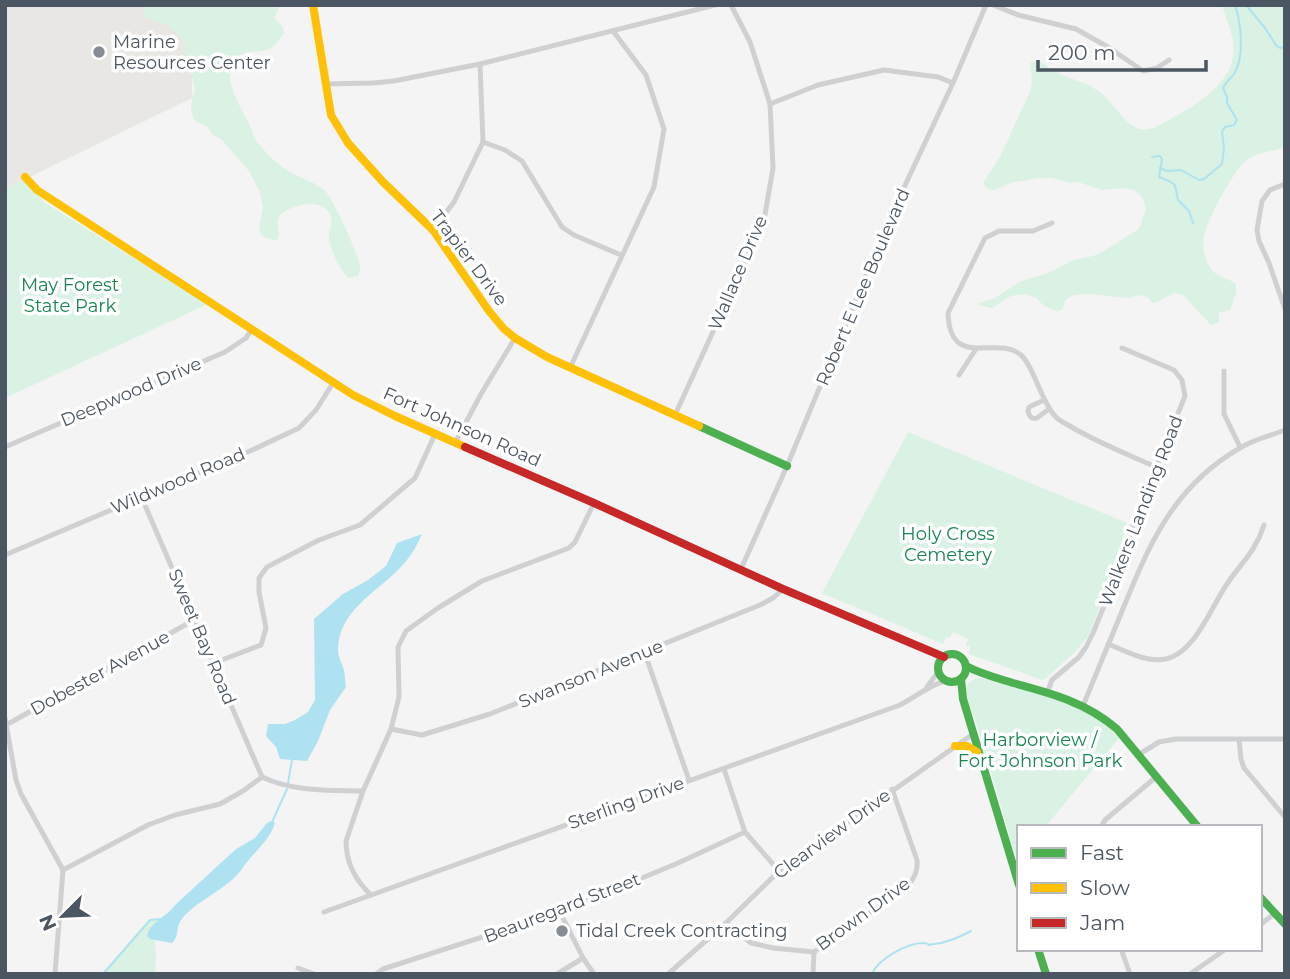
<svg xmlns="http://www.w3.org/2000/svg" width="1290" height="979" viewBox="0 0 1290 979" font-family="Montserrat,sans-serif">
<rect width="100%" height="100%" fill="#f4f4f4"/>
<polygon fill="#e8e7e3" points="5,5 193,5 192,98 5,189"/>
<g fill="#d9f2e3">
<path d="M145 5H280L274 18 283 27 284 33C281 37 278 42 274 46 262 57 244 44 232 64 223 79 242 110 249 124 252 130 254 138 258 143 266 153 275 162 285 169 298 178 316 181 327 193 333 200 360 257 360 266 361 269 359 273 358 276L349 278C340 271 331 251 329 239 328 232 333 224 331 217 325 199 300 203 288 210 272 218 279 222 279 237L276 241 264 237 260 233 259 226 263 208 260 192 249 171 221 139 213 135 208 127 195 121 191 112 192 98 195 91 191 70 186 64 184 40 169 26 143 16Z"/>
<path d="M1222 5H1285V147C1273 152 1258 152 1248 159 1235 167 1208 219 1204 235 1202 246 1204 258 1210 267 1216 278 1228 277 1236 284V294L1230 310 1219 313V322L1211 325 1183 295 1174 293 1159 301 1153 303 1147 297 1140 295 1127 298 1090 294 1074 295 1065 300 1063 309 1057 311 1044 306 1036 298 1026 294 1011 296 992 308 979 305 980 303 995 298 1019 282 1051 272 1073 260 1093 256 1104 251 1139 229 1146 209 1142 197 1134 190 1123 188 1102 190 1078 182 1069 183 1052 178H1038L1010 183 995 190 988 189 983 183 1000 157 1031 89 1032 80 1030 63C1042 58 1043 65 1053 70 1069 80 1084 80 1101 93 1113 102 1126 126 1140 129 1151 131 1157 126 1165 122 1189 110 1229 86 1233 57 1236 38 1227 23 1222 5Z"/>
<polygon points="24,180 45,203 208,304 5,398 5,189"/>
<polygon points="908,432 1127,523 1116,567 1088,636 1076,651 1046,678 1042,680 969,654 970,647 966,645 968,639 953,632 950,638 946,637 943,644 822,593"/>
<path d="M978 678C993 679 1007 684 1021 689 1046 696 1073 702 1094 716 1104 722 1111 730 1119 738L1045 827H1019V859L1017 861 974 715C964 703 959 683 978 678Z"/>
<path d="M161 919C154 922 148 928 147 936L155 939V941L156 959 155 974H103L150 920Z"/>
</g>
<g fill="#aee2f0">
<path d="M422 534C416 548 409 559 398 570 375 593 338 612 338 650 338 657 342 663 344 670 345 676 345 681 346 687L330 710 318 741 307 761 280 759 276 747 266 736 268 724H285L295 720 308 712 315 700 314 619 343 594 368 580 386 566 397 543Z"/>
<path d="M273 820 275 823C270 839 257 850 247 862 242 868 239 874 233 879 218 892 199 901 185 915 173 928 181 934 172 943L150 939 147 936C150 921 167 917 175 905L236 849 255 838 267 823Z"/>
</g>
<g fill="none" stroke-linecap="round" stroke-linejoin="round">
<g stroke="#aee2f0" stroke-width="2">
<polyline points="1246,5 1265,28 1276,45 1280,48 1284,47 1285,44"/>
<polyline points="1152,157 1160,156 1162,159 1159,177 1171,182 1175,185 1178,200 1189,211 1193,223"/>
<path d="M1160 168 1167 171 1181 170 1199 180 1204 179 1222 164 1224 148 1222 132 1225 127 1234 125 1237 120 1227 103V97L1223 88C1226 82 1230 79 1234 74 1245 57 1241 23 1235 5"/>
<polyline points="288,783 292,760"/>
<polyline points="273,820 287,789"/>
<polyline points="103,974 150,920 161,919"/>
<path d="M872 974C878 959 907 943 923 943 934 944 923 946 934 944 946 943 960 937 971 931"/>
</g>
<g stroke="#ced0d2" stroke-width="5">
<polyline points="993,5 1018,15 1076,29 1108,47 1143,71 1157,68 1169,60"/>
<polyline points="325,84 373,83 394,81 480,64 715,5"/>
<polyline points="770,104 818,85 884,70 938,77 953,83"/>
<polyline points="483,142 505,150 522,161 562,227 574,235 621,255"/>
<polyline points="1285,184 1270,190 1262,201 1257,230 1259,241 1269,263 1285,309"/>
<path d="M1052 223 1033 231H999L985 238 948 313C950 371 996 334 1021 355 1034 367 1041 401 1055 416 1058 420 1064 423 1068 425 1096 442 1127 454 1156 467"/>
<polyline points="433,230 454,202 483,142 480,64"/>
<polyline points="570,368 654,187 664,129 646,75 613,31"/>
<polyline points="1224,371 1224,414 1240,447"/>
<polyline points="959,375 976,349"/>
<path d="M1044 400 1029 407 1028 411C1029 416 1032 420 1037 418L1049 409"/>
<polyline points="675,415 764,220 773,168 770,104 750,42 731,5"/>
<polyline points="455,443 481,394 515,338"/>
<polyline points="5,447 225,352 246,338 252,329"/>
<polyline points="141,496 262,777"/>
<polyline points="5,555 250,451 299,428 316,410 333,383"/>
<polyline points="741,569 787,466 892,213 953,83 986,5"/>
<path d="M1108 644C1126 651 1146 663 1166 659 1195 653 1211 607 1227 584 1241 563 1256 551 1264 525"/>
<polyline points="644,651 689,780"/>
<polyline points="214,663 261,645 266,628 259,592 259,578 267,567 319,540 360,525 415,478 435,434"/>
<polyline points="927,687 938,672"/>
<polyline points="1047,693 1052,680 1079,657 1086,647 1093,633 1122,562 1131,530 1185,396 1182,380 1174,370 1122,348"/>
<path d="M1083 706C1095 676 1108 646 1120 616 1148 547 1172 487 1240 448 1254 439 1270 436 1285 430"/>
<polyline points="5,718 16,780 21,794 63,870 55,974"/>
<polyline points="6,725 194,620"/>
<polyline points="391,729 422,735 490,714 760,605 773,598 783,589"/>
<polyline points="1239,740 1241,759 1244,768 1285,817"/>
<polyline points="1138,755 1159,742 1176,739 1285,739"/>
<polyline points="724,769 745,832 779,871"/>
<path d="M262 777C294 792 329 790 363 791"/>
<polyline points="1101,827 1105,820 1156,777"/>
<polyline points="63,870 148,825 175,815 220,804 243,791 262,777"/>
<path d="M371 895C355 880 346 863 346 841L363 791 391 729 399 697 398 647 406 631 438 608 482 581 569 548 575 542 594 503"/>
<path d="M324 912 900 705C915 697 928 686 945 681"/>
<polyline points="560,912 583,958 594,974"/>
<path d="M726 923 751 943 773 948 814 952 909 885C915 876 918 870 917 860L892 789"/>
<polyline points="1260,925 1275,913"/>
<polyline points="1121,949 1130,974"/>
<polyline points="298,968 314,974"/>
<polyline points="376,974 383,969 560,912 678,863 745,832"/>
<polyline points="557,974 583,958"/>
<polyline points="668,974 726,923 779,871 973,734"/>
<polyline points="813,974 814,952"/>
<polyline points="1190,974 1226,949"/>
</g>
<g stroke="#4caf50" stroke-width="8">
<polyline points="699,426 787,466"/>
<circle cx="952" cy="668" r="14"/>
<path d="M966 666C981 674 997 678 1013 683 1051 693 1087 703 1117 729L1198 827"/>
<polyline points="961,679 963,699 1019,885"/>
<polyline points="1260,897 1285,924"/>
<polyline points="1038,949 1046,974"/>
</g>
<g stroke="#ffc107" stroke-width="8">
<polyline points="313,5 331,115 348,143 383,182 433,230 489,311 504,329 515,338 547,357 699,426"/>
<polyline points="25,177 37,190 353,395 395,416 465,447"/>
<polyline points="955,746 967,746 977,752"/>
</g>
<polyline stroke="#c62828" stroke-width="8" points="465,447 594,503 783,589 944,657"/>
</g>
<g fill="#868d94" stroke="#fff" stroke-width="2.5">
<circle cx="99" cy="52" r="7"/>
<circle cx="562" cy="931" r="7"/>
</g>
<g text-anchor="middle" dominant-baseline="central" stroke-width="7" stroke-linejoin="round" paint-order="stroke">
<g font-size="18" fill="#4a5661" stroke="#fff" text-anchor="start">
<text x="113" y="42">Marine<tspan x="113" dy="21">Resources Center</tspan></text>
<text x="576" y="931">Tidal Creek Contracting</text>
</g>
<g font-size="18" fill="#4a5661" stroke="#fff">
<text transform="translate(469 258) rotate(53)">Trapier Drive</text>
<text transform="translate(738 273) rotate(-67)">Wallace Drive</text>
<text transform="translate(863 287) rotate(-67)">Robert E Lee Boulevard</text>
<text transform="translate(131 392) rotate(-23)">Deepwood Drive</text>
<text transform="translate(462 427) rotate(24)">Fort Johnson Road</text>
<text transform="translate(178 481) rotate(-23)">Wildwood Road</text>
<text transform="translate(1141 511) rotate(-69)">Walkers Landing Road</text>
<text transform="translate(202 637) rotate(67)">Sweet Bay Road</text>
<text transform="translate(100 673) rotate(-29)">Dobester Avenue</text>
<text transform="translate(591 674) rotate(-22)">Swanson Avenue</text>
<text transform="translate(626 803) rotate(-20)">Sterling Drive</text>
<text transform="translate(832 834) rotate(-36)">Clearview Drive</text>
<text transform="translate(562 908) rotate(-21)">Beauregard Street</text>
<text transform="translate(863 914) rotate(-36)">Brown Drive</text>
</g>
<g font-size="18" fill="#17864f" stroke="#fff">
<text x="70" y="285">May Forest<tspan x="70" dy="21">State Park</tspan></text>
<text x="948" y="534">Holy Cross<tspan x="948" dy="21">Cemetery</tspan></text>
<text x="1040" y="740">Harborview /<tspan x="1040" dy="21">Fort Johnson Park</tspan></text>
</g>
</g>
<rect width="1290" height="979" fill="none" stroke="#4a5661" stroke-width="14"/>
<rect x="1017" y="825" width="245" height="126" fill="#ffffff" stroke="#b7bbc0" stroke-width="2"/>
<rect x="1031" y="848" width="35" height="10" fill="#4caf50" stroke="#b7bbc0" stroke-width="2"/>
<text x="1080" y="860" font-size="21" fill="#4a5661">Fast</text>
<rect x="1031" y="883" width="35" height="10" fill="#ffc107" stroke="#b7bbc0" stroke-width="2"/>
<text x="1080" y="895" font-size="21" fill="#4a5661">Slow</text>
<rect x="1031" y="918" width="35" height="10" fill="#c62828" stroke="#b7bbc0" stroke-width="2"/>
<text x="1080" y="930" font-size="21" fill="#4a5661">Jam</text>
<g transform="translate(63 916) rotate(246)" stroke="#ffffff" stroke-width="5" paint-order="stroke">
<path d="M0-5L12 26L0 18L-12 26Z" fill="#4a5661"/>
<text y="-10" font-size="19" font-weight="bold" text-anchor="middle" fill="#4a5661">N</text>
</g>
<path d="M1038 60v10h168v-10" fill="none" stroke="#4a5661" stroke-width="3.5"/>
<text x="1048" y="60" font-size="21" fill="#4a5661" stroke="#ffffff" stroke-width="5" paint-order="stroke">200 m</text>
</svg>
